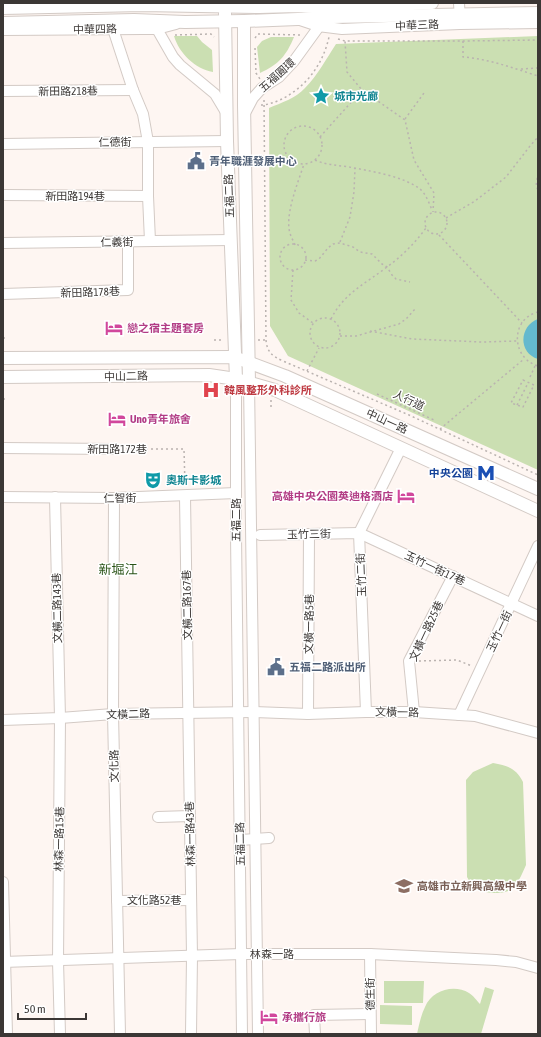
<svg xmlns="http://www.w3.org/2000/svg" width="541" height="1037" viewBox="0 0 541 1037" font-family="'Asap Condensed','Noto Sans TC',sans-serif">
<rect width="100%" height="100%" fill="#fef6f2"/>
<g fill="#cbdfb2">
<path d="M174 36H197L202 42 212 50 213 72C195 69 179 53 174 36Z"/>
<path d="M538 36V470L288 356 270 326 269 108C281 103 296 98 305 88 318 75 326 59 336 44Z"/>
<path d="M271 37H294C286 56 279 64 260 73L257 47 262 41Z"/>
<path d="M493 763C508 766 516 768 523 782L526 865C522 874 517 887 508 891 498 895 483 893 474 887 471 885 469 880 467 877L466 780 473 772Z"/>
<polygon points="384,981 424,981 423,1003 384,1003"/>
<path d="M485 987 494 990 481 1034H417C419 1025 421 1015 425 1007 432 990 454 984 469 993 474 996 476 1000 480 1004Z"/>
<polygon points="380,1005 412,1006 412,1025 380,1024"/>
</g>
<path fill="#64b9ce" d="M538 319V359C518 353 519 326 538 319Z"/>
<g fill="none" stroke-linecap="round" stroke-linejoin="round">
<g stroke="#d3cac5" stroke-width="12">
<g id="minor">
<polyline points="459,3 460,21"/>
<polyline points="300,20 318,26 342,29 460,24 538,23"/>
<polyline points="113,29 133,90 143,114 148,142 148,196 150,241"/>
<polyline points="157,29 173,57 180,65 215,94 227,114"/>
<polyline points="3,30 143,29 157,29 176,24"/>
<polyline points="3,91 133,90"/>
<polyline points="244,115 253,98 262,88 279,77 294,61 323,21"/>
<polyline points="3,144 227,141"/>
<polyline points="3,195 148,196"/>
<polyline points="3,243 231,240"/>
<polyline points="3,294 128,290 128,242"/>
<polyline points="236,379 236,535 242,1034"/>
<polyline points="249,382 258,1034"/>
<polyline points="3,448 112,449"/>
<polyline points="185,496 192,956 191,1034"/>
<polyline points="3,497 114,498 236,493"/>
<polyline points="55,497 60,718 58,961 60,1034"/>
<polyline points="114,498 113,714 120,1034"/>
<polyline points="260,535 359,533 538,616"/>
<polyline points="366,712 359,533 401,448"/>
<polyline points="414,712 409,661 453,576"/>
<polyline points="308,714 309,534"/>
<polyline points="459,715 538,546"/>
<polyline points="3,720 60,718 113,714 253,712 308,714 366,712 414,712 475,716 538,733"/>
<polyline points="158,817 190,816"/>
<polyline points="240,840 269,838"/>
<polyline points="3,882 7,1034"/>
<polyline points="117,901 191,900"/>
<polyline points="370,954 371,1034"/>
<polyline points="3,962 241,954 370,954 496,960 516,962 538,968"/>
<polyline points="315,1034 314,1015 370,1014"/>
</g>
</g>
<g stroke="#d3cac5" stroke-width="14">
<g id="major">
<polyline points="3,8 142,5 259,7 298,6 331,8 432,3"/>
<polyline points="225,13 227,141 236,379"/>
<polyline points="244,21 244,105 249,382"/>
<polyline points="3,23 134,20 185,22 244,21 298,19 332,17 538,13"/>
<polyline points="3,358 234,357 285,376 538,489"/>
<polyline points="3,377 209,375 236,379 275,390 538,511"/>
</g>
</g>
<g stroke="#bab3b0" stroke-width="1.5" stroke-dasharray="2 3" stroke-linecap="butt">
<polyline points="175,35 211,34 214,37"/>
<polyline points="255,38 258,34 301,35"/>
<polyline points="338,39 345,41 463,41 538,40"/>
<path d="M463 41V57C489 59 513 68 538 76"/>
<polyline points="255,48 256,73 260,79"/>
<polyline points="521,69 538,68"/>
<polyline points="362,90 405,120 414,160 434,193 433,212"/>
<path d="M264 100 266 340C267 352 272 356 283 361L409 415 538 475"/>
<path d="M261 105C268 105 275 102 282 99 307 86 323 64 329 37"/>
<polyline points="405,119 424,93"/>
<circle cx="303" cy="145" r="19"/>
<polyline points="320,137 362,90 347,72 345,41"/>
<path d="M315 160C326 165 337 165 349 167 370 171 403 176 420 189 426 194 429 203 432 210"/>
<polyline points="538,173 536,186 538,190"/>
<circle cx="436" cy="223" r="11"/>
<polyline points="446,218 475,201 506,177 530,146 538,137"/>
<polyline points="439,235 522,323"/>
<polyline points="340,242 350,217 354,192 355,168"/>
<circle cx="293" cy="257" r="13"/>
<path d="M295 245C294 242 292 239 291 236 283 218 298 183 304 164"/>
<polyline points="305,260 315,261 319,259 328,248 333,244 340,243 353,247 360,252 372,254 382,264 387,267 392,275 396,279 410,282"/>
<polyline points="293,270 291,300 299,313 313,323"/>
<path d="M538 312C510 319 511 358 538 366"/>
<circle cx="325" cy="333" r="15"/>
<path d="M331 319C344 293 365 284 387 267 402 256 415 243 426 228"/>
<polyline points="370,331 412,339 482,342 517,341"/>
<polyline points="340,336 356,336 399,324 406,319 416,308"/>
<polyline points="3,338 5,338"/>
<polyline points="214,340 224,340"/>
<polyline points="258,340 266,340"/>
<polyline points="307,371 319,348"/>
<polyline points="530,377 535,366"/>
<polygon points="523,380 534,385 523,407 511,403"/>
<polyline points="377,394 434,420"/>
<polyline points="3,399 5,399"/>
<polyline points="271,400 271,408"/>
<polyline points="517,405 528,383"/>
<polyline points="440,429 524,359"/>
<polyline points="121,449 184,449 185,486"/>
<polyline points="419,661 457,660 472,666"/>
</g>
<use href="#minor" stroke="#fff" stroke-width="10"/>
<use href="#major" stroke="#fff" stroke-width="12"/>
</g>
<defs>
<g id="sight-bare" transform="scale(1.38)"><path d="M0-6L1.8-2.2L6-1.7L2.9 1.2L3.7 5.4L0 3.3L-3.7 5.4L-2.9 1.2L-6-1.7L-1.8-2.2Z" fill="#0f9aa8" stroke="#fff" stroke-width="2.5" paint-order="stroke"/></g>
<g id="civic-bare" transform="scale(1.38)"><path d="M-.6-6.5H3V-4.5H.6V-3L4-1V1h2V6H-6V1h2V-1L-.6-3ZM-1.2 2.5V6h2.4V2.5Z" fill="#5c6f8a" stroke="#fff" stroke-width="2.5" paint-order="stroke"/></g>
<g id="hotel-bare" transform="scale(1.38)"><path d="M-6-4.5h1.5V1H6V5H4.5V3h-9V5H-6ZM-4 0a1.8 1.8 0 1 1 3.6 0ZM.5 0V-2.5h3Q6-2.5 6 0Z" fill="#d1479c" stroke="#fff" stroke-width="2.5" paint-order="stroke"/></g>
<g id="hospital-bare" transform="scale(1.38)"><path d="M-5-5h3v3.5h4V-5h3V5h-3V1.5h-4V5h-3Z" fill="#e0444e" stroke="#fff" stroke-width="2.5" paint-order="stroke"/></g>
<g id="metro-bare" transform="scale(1.38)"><path d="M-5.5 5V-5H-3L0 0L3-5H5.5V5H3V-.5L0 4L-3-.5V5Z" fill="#1a4fb4" stroke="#fff" stroke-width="2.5" paint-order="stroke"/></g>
<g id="theatre-bare" transform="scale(1.38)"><path d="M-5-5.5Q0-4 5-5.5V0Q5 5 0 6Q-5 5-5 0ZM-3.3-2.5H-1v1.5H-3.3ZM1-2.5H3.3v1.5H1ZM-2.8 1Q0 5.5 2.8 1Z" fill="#0f9aa8" stroke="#fff" stroke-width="2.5" paint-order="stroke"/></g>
<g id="school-bare" transform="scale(1.38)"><path d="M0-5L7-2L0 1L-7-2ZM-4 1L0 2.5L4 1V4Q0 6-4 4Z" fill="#8d6e63" stroke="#fff" stroke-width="2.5" paint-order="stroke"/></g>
</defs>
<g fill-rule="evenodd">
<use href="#sight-bare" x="321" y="96"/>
<use href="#civic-bare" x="196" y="161"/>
<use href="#hotel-bare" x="114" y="328"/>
<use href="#hospital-bare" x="211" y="390"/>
<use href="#hotel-bare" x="117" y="419"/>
<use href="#metro-bare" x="486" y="473"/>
<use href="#theatre-bare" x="153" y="480"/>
<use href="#hotel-bare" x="406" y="496"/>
<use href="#civic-bare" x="276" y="667"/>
<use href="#school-bare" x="404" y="886"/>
<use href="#hotel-bare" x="269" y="1017"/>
</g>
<g text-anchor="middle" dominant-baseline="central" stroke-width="3" stroke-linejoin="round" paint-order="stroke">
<g font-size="11" fill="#3b3735" stroke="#fff">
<text transform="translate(417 25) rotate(-3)">中華三路</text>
<text transform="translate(95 29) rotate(-1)">中華四路</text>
<text transform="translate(277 75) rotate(-42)">五福圓環</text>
<text transform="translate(68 91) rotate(-1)">新田路218巷</text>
<text transform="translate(115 142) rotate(-1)">仁德街</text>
<text x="75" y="196">新田路194巷</text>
<text transform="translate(229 196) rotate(-92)">五福二路</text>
<text transform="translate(117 242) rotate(-1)">仁義街</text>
<text transform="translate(90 292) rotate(-2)">新田路178巷</text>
<text transform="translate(126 376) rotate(-1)">中山二路</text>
<text transform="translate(409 400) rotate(25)">人行道</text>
<text transform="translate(387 421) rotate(24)">中山一路</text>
<text x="117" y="449">新田路172巷</text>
<text transform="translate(120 498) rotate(-1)">仁智街</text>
<text transform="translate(236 520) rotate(-90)">五福二路</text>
<text transform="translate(309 534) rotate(-1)">玉竹三街</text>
<text transform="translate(435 568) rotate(25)">玉竹一街17巷</text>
<text transform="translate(361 575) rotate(-92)">玉竹二街</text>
<text transform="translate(187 605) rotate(-91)">文橫二路167巷</text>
<text transform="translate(57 608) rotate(-91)">文橫二路143巷</text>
<text transform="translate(309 624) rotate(-89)">文橫一路5巷</text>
<text transform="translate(426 631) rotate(-65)">文橫一路25巷</text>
<text transform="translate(499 631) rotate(-65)">玉竹一街</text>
<text transform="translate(397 712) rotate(1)">文橫一路</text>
<text transform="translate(128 714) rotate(-2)">文橫二路</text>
<text transform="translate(114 766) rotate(-91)">文化路</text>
<text transform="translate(190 834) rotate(-91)">林森一路43巷</text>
<text transform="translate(59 839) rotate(-89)">林森一路15巷</text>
<text transform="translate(240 844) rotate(-91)">五福二路</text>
<text x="154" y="900">文化路52巷</text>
<text x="272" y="954">林森一路</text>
<text transform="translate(370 994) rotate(-91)">德生街</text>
</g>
<g font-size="11" font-weight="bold" fill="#0d838f" stroke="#fff" text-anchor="start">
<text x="334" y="96">城市光廊</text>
<text x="166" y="480">奧斯卡影城</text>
</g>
<g font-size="11" font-weight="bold" fill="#4e5e75" stroke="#fff" text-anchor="start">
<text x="209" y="161">青年職涯發展中心</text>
<text x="289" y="667">五福二路派出所</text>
</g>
<g font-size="11" font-weight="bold" fill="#b23c85" stroke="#fff" text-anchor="start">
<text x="127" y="328">戀之宿主題套房</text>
<text x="130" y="419">Uno青年旅舍</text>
<text x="393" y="496" text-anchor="end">高雄中央公園英迪格酒店</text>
<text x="282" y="1017">承攜行旅</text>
</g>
<g font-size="11" font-weight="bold" fill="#be3a42" stroke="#fff" text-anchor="start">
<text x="224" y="390">韓風整形外科診所</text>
</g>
<g font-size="11" font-weight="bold" fill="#164399" stroke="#fff" text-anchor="end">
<text x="473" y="473">中央公園</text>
</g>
<g font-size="11" font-weight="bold" fill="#785e54" stroke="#fff" text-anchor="start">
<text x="417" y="886">高雄市立新興高級中學</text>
</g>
<g font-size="13" fill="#2a5317" stroke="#fff">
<text x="118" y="569">新堀江</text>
</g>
</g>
<rect width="541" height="1037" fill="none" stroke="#3b3735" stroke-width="8"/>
<path d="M18 1013v6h68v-6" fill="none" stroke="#3b3735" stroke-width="2"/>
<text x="24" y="1013" font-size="12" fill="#3b3735" stroke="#ffffff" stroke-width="3" paint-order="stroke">50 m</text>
</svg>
